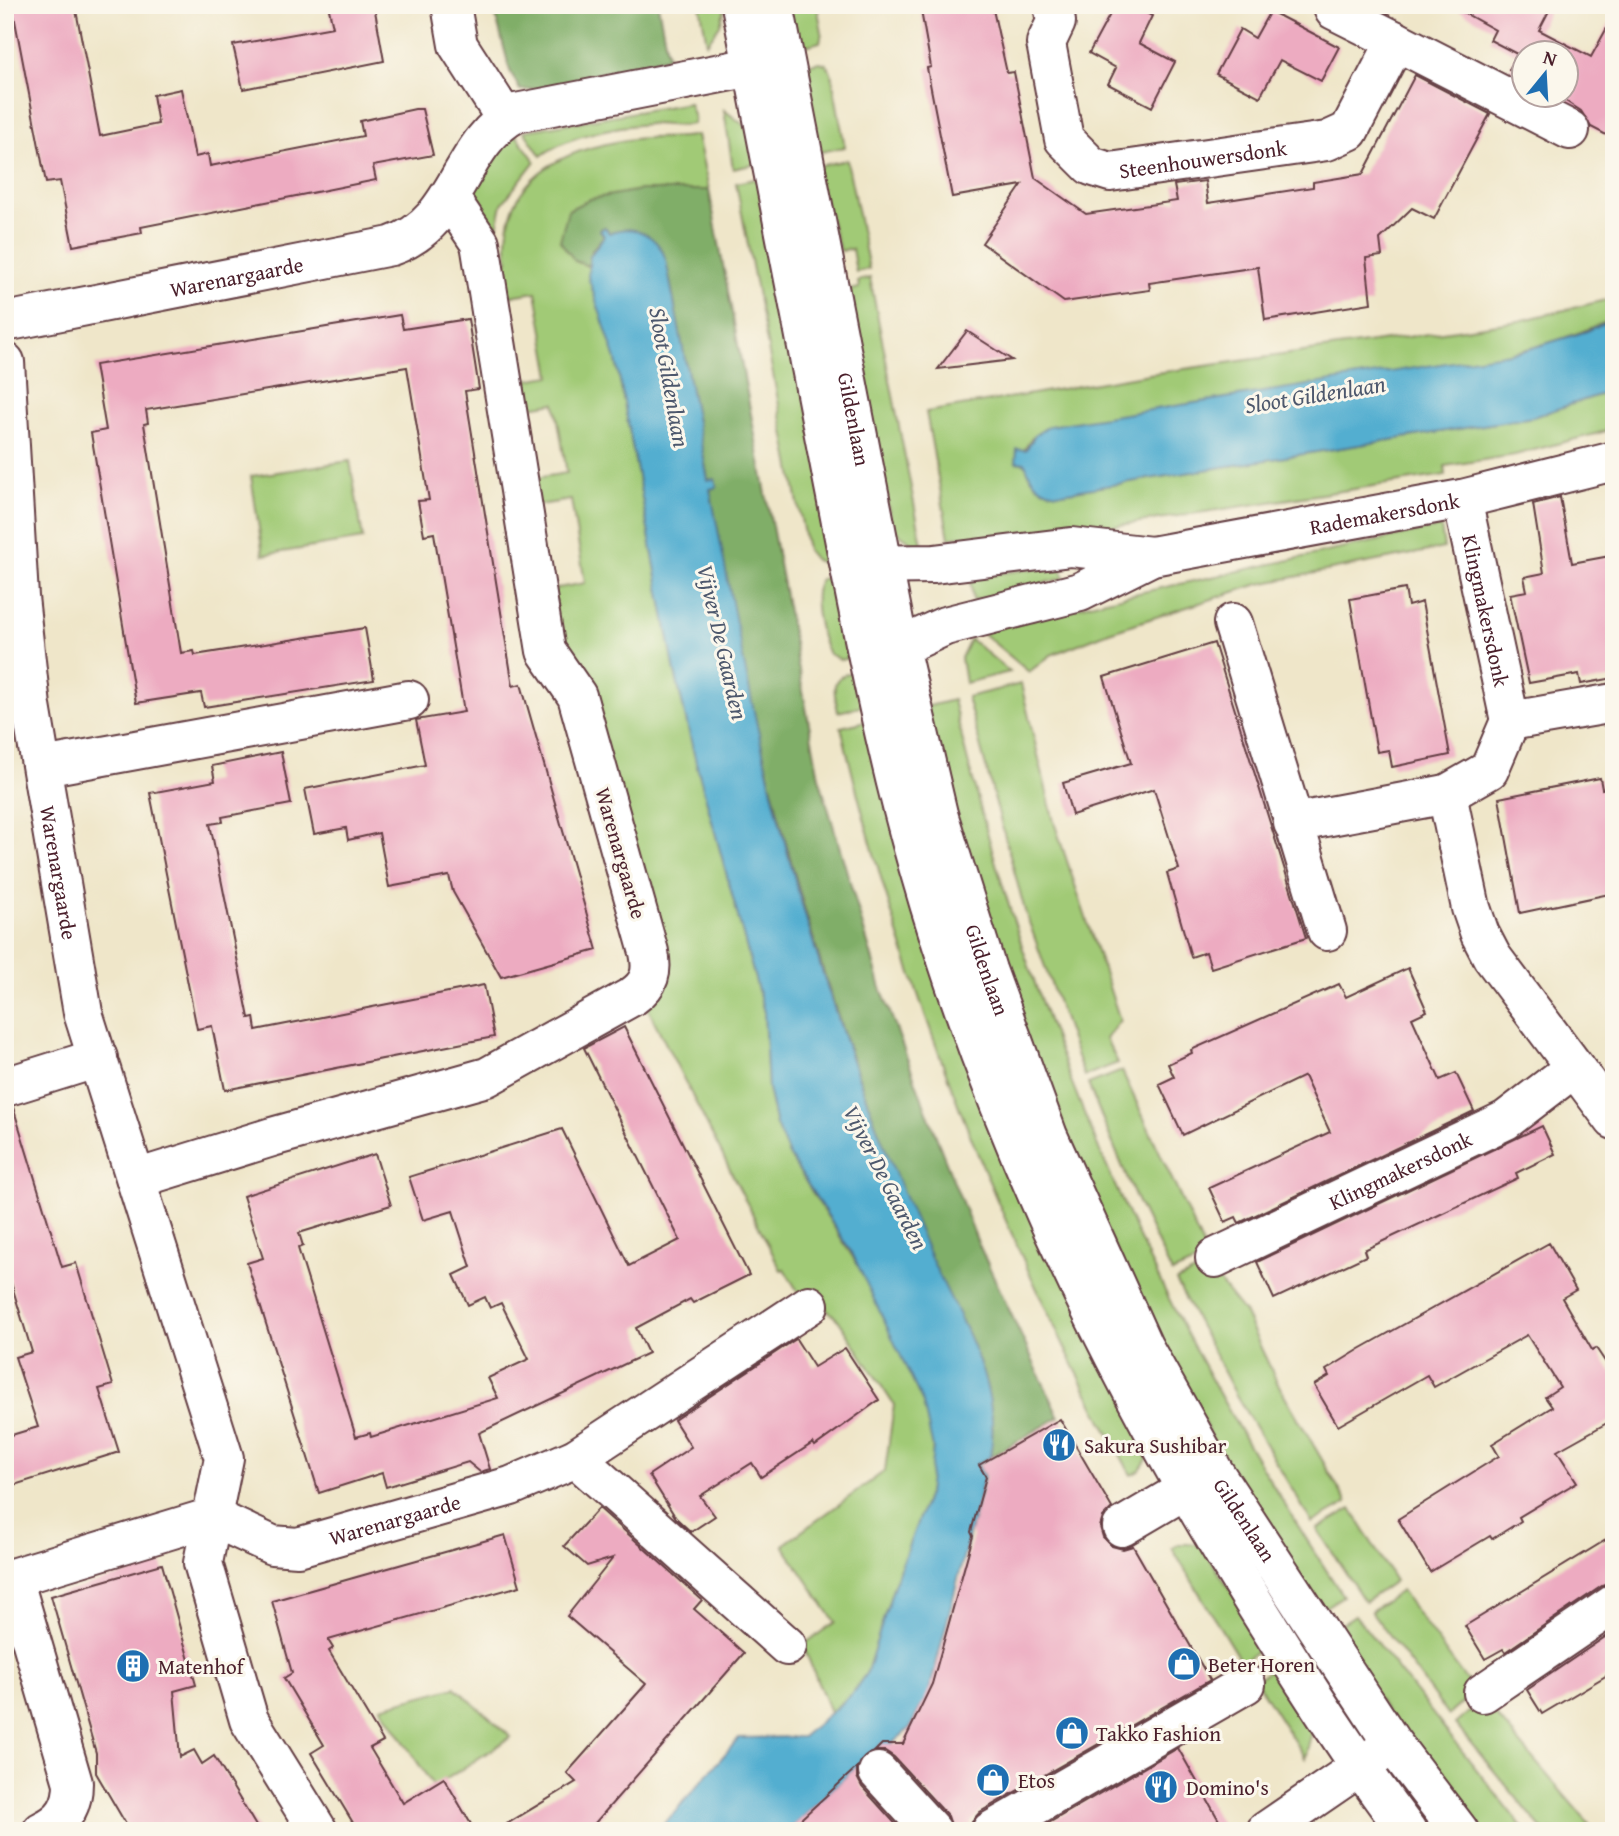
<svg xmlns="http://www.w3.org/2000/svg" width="1619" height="1836" viewBox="0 0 1619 1836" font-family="'Gentium Book Plus',serif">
<rect width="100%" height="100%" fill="#fbf7ec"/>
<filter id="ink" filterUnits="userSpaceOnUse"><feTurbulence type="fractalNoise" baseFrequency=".0143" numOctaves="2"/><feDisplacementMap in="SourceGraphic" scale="14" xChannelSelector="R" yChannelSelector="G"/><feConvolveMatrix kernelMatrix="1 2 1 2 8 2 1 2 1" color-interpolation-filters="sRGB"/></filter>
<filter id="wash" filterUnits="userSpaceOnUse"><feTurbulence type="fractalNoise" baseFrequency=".00686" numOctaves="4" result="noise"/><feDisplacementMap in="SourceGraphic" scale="28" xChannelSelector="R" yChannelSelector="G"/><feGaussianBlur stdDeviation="1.57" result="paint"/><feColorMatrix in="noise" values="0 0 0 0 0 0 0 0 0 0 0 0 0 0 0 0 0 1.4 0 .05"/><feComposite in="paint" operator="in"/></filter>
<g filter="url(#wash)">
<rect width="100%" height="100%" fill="#efe6c9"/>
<g fill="#a1ca76" stroke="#767450" stroke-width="2">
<polygon points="700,5 726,5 720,25 707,43"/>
<polygon points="783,5 817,5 822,32 820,42 791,50"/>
<polygon points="820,62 826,64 831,72 845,147 811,154 794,67"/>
<path d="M689 103 694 118 693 124C678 127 665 124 650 124 616 126 569 135 541 156L524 131Z"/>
<polygon points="724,110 745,126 761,163 733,169"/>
<path d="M516 135 535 161 502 204 494 242C489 228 481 215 476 201 466 173 496 149 516 135Z"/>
<path d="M697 135 709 190H640L575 261 588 266 616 360 675 672 696 762 764 1012 768 1088 776 1125 789 1155 864 1275 923 1403 932 1433 933 1462 928 1494 895 1582 867 1672 851 1695 830 1712 803 1645 835 1622 783 1545 885 1471 894 1405 839 1321 808 1291 800 1295 784 1269 781 1270 646 1005 547 590 585 583 571 500 533 506 529 479 567 473 555 403 524 408 513 382 551 376 536 292 504 297 497 264 508 261C498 177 562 149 633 139 655 136 676 140 697 135Z"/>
<polygon points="847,160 869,269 856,272 852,249 840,251 814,167"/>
<polygon points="764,177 838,560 823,563 815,560 807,550 736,183"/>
<polygon points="870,278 922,544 919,548 893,529 839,292 859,288 858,281"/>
<path d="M1614 298V318C1514 365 1400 371 1293 388 1205 401 1119 420 1032 438L1016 462 1025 463C1031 483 1041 492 1062 493L1533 417 1614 390V429L1515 455 1445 466 1446 475 963 549 960 536 949 538 926 412 1149 374 1519 321Z"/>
<polygon points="350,461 363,539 263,555 251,476"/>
<polygon points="1441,527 1444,548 1259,584 1109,632 1051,655 1029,672 981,632 1106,600"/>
<polygon points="1061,565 1064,578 973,601 970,577"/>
<path d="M841 573 858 656 841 660 829 654C820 638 809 594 821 579Z"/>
<polygon points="970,639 1010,672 965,683 961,658"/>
<path d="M860 670 868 705 838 712C833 685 829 676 860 670Z"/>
<polygon points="1021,684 1054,822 1120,1020 1106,1039 1118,1063 1084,1076 1025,911 967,697"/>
<path d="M953 700C1007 935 1093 1163 1209 1375 1250 1451 1296 1524 1343 1596L1316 1613 1250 1513 1058 1137 921 708Z"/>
<path d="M871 720 1150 1455 1139 1471 1131 1475C1001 1238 903 990 841 727Z"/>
<polygon points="1122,1071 1208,1257 1172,1273 1133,1192 1088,1084"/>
<polygon points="1212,1264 1221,1284 1245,1314 1277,1382 1347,1503 1312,1523 1236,1395 1176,1281"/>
<polygon points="1351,1509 1395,1581 1365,1602 1317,1529"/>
<polygon points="1179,1544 1200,1544 1267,1645 1241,1662 1172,1548"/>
<polygon points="1401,1591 1475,1692 1448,1715 1371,1611"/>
<polygon points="1355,1615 1525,1831 1482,1831 1460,1812 1329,1632"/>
<polygon points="1279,1664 1314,1724 1305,1758 1255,1680"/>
<polygon points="455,1687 511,1737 434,1787 381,1707"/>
<polygon points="1483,1700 1595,1831 1544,1831 1455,1724"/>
</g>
<g fill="#80ae67" stroke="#656649" stroke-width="2">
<polygon points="493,5 658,5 668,57 537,89 520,90 510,71"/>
<path d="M640 190H709L819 777 881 988 939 1144 979 1245 1059 1417 990 1457C1004 1382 955 1314 926 1249 856 1087 803 919 762 748 741 662 727 575 709 489L717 487 715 479 708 480 666 260C657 235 634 223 609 233L605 227 600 229 604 236 592 250 588 266 575 261 560 241 568 210 590 199Z"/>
</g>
<g fill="#52aed0" stroke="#4e667e" stroke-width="2">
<path d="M605 227 609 233C634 223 658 235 666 260L708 480 715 479 717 487 710 489C727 574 742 659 761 743 799 916 856 1087 927 1249 955 1314 1004 1382 990 1457L977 1464 984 1477 929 1692 909 1729 890 1745H881L788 1831H658L739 1738 802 1737 851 1695 867 1672 895 1582 928 1494 933 1448 923 1403 853 1255 789 1155 776 1125 768 1088 764 1012 696 762 675 672 616 360 588 277 590 256 604 236 600 230Z"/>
<path d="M1614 318V390L1533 417 1062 493C1041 493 1031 482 1025 463L1016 462 1017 449 1026 450 1035 435 1049 426 1522 351 1587 331Z"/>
</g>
<g id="blocks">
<g fill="#edabc1">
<polygon points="12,5 75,5 100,136 158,124 153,95 181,89 195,157 208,154 210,166 363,136 360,121 415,109 422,109 433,155 373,166 376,180 141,227 142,233 73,246 60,181 46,183"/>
<polygon points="328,5 374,5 384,61 243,89 233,45 333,27"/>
<polygon points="920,5 992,5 1007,73 1014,72 1035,178 1086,214 1177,201 1174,185 1205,181 1208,203 1313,187 1313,182 1363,174 1415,75 1490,114 1434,219 1412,208 1380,239 1382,256 1366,258 1371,303 1265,320 1258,267 1149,283 1150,290 1064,302 982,243 1022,185 952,197 927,68 931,67"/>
<polygon points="1115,5 1132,5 1152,16 1139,43 1175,62 1152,107 1108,84 1116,68 1089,53"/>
<polygon points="1450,5 1552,5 1539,30 1591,57 1614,15 1614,139 1591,127 1581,111 1555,94 1566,94 1566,52 1524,52 1524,78 1509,70 1517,54 1490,40 1495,30"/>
<polygon points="1270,11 1339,47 1321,81 1280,60 1260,97 1216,74 1240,29 1255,38"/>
<polygon points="400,315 403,329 468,319 479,389 465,391 513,686 521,684 597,950 501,977 453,892 449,876 389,887 379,833 348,840 346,828 314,834 305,789 425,765 416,720 464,712 434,533 424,535 418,501 429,500 407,367 146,410 148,423 144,424 181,653 194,651 195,655 365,628 374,680 204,707 201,693 136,703 91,433 106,430 95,365"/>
<polygon points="967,331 1012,360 938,369"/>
<polygon points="1560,497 1572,563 1610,556 1614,577 1614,678 1581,684 1579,674 1529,683 1510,594 1527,591 1524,577 1544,573 1533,504"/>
<polygon points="1405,589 1408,606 1422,602 1450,755 1392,767 1389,750 1377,752 1350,599"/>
<polygon points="1214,643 1306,938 1211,968 1206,952 1191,957 1167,873 1179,869 1154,789 1072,815 1063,783 1131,763 1104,677"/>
<polygon points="281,752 291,804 222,817 223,822 210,824 249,1018 254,1017 256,1030 484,985 494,1037 225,1090 212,1026 197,1029 150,793 215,781 212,766"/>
<polygon points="1600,778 1602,789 1614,787 1614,893 1520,913 1499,798"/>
<polygon points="1408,968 1427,1011 1412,1018 1440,1080 1456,1073 1474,1111 1239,1223 1236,1217 1225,1222 1209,1188 1330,1132 1304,1076 1183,1135 1159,1084 1174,1077 1168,1064 1192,1053 1191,1050 1339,984 1346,997"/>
<polygon points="624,1027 749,1275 693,1303 690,1299 636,1328 648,1353 479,1433 490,1469 480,1472 468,1462 386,1487 382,1473 319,1493 247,1263 263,1258 243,1196 375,1154 391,1205 299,1233 303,1246 298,1248 356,1437 370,1433 371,1437 498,1398 488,1378 529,1359 501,1303 490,1308 485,1297 468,1305 454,1275 471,1267 453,1211 423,1220 409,1177 562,1129 629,1266 680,1240 584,1048"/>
<polygon points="13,1107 62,1267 76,1263 113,1385 99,1389 119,1452 5,1488 5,1437 38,1427 15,1357 32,1352 5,1263 5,1108"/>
<polygon points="1542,1126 1555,1154 1516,1173 1518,1178 1364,1250 1366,1256 1274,1299 1257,1262"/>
<polygon points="1549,1243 1576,1290 1562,1298 1592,1350 1596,1348 1614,1375 1614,1419 1557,1451 1577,1482 1519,1517 1521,1521 1492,1539 1490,1536 1430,1572 1398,1519 1499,1456 1492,1444 1552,1407 1545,1397 1560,1387 1527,1335 1434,1387 1427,1375 1338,1426 1314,1385 1329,1376 1326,1370 1360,1349"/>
<polygon points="796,1339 814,1367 845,1348 879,1400 815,1446 813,1443 761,1477 752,1463 700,1496 715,1516 691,1532 676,1518 649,1475 691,1447 674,1420"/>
<polygon points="1060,1419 1112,1508 1103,1517 1100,1527 1103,1537 1112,1546 1123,1549 1133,1546 1210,1680 980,1812 972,1821 969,1831 953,1831 948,1816 894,1757 885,1751 875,1751 882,1744 903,1744 932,1684 973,1536 971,1532 986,1477 979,1465"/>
<polygon points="599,1508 702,1600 694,1609 744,1653 588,1831 495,1831 576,1782 567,1773 646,1684 567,1616 613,1558 587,1566 564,1546"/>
<polygon points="505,1535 520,1586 328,1640 333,1648 329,1651 383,1741 370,1748 403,1803 444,1778 475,1831 358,1831 311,1753 324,1745 284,1678 292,1673 272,1601"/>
<polygon points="1614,1535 1614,1582 1602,1586 1505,1652 1503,1649 1485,1659 1465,1626"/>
<polygon points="162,1564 196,1685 174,1691 180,1757 194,1750 202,1764 214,1756 259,1831 130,1831 96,1773 96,1753 51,1596"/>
<polygon points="1614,1631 1614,1671 1542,1714 1527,1690"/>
<polygon points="1178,1748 1225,1831 1035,1831"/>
<polygon points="857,1767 857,1777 862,1787 902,1831 788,1831"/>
</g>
</g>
</g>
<g filter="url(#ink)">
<use href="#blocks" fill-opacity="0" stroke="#633d43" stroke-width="2"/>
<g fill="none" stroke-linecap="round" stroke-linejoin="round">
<g stroke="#633d43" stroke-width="42">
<g id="minor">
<polyline points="451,5 458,45 505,118"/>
<path d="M741 5C771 160 801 316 831 471 857 603 881 736 918 866 992 1126 1111 1373 1253 1601 1302 1680 1351 1757 1407 1831"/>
<path id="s1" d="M774 5 899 647 938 814 987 970 1048 1136 1143 1346 1214 1472 1392 1743 1459 1831"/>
<path id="s2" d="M1053 5 1056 22 1046 43 1064 139 1091 166 1110 172 1327 141 1349 131 1396 41 1334 10 1336 5"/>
<polyline points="1396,41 1570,130"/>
<path id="s3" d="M5 322 391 246C460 223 457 144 516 113L778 62"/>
<path id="s4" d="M5 362 19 597 31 706 83 1013 224 1458 212 1517 5 1580"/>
<path id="s5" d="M1462 499 1510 721 1614 703"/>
<polyline points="858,565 934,564 1071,547 1152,556"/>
<polyline points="1233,623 1327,931"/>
<path id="s6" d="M876 658 945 626 1080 592 1152 556 1462 499 1614 461"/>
<polyline points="1510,721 1489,770 1447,794 1471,908 1480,934 1492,957 1614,1120"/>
<polyline points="43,767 409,700"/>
<polyline points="1293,823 1447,794"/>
<polyline points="5,1087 98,1058"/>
<path d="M136 1179 272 1137 487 1077 633 996C650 984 653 972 649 952L577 696 546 651 480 243 449 197"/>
<path id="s7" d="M1215 1258 1506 1120 1574 1068"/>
<polyline points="576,1458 787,1646"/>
<polyline points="1122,1527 1205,1478"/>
<path d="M13 1578 73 1783C73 1806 64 1821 42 1831"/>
<polyline points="1483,1693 1614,1604"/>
<polyline points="878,1772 932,1831"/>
<path id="s8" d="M318 1831 249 1720 203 1563 212 1517 272 1545 298 1547 511 1486 576 1458 809 1305"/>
<polyline points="991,1831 1246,1684"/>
<polyline points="1266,1831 1380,1753"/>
</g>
</g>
<use href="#minor" stroke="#fff" stroke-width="38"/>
</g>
</g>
<defs>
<g id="restaurant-disc" transform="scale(1.75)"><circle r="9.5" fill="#1f6fb2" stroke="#fbf7ec"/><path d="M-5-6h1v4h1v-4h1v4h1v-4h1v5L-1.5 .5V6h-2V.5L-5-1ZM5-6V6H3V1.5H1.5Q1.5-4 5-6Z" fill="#fff"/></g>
<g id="shop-disc" transform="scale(1.75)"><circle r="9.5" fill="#1f6fb2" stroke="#fbf7ec"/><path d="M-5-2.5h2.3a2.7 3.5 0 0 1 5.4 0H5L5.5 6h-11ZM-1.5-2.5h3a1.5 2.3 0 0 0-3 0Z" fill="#fff"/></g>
<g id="building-disc" transform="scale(1.75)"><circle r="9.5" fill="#1f6fb2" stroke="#fbf7ec"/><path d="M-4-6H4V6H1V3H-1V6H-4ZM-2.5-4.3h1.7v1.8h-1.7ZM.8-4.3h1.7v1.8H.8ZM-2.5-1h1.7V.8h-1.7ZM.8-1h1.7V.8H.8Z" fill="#fff"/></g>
</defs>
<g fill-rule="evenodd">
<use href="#restaurant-disc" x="1059" y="1445"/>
<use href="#shop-disc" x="1184" y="1664"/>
<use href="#building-disc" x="133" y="1666"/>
<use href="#shop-disc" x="1072" y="1733"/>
<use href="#shop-disc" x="993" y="1780"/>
<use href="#restaurant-disc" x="1161" y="1787"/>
</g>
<g text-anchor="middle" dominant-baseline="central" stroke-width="6" stroke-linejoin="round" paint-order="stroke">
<g font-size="21" fill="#4a1f2b" stroke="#fbf7ec">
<text stroke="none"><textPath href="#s2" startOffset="290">Steenhouwersdonk</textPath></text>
<text stroke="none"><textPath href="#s3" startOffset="236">Warenargaarde</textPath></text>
<text stroke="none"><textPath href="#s1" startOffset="422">Gildenlaan</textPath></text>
<text stroke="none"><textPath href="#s6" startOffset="532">Rademakersdonk</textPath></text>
<text stroke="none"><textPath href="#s5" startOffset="114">Klingmakersdonk</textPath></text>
<text transform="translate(621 853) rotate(74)">Warenargaarde</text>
<text stroke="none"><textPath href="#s4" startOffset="514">Warenargaarde</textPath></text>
<text stroke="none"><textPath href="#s1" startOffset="989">Gildenlaan</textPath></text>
<text stroke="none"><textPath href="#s7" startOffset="205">Klingmakersdonk</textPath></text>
<text stroke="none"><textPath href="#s1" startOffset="1598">Gildenlaan</textPath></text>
<text stroke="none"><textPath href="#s8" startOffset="534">Warenargaarde</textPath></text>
</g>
<g font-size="21" fill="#4a1f2b" stroke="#fbf7ec" text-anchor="start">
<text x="1084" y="1445">Sakura Sushibar</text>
<text x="1208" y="1664">Beter Horen</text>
<text x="158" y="1666">Matenhof</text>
<text x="1096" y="1733">Takko Fashion</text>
<text x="1018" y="1780">Etos</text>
<text x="1186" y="1787">Domino's</text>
</g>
<g font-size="23" font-style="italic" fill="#4d586d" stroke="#fbf7ec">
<text transform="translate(670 377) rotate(80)">Sloot Gildenlaan</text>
<text transform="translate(1315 394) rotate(-9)">Sloot Gildenlaan</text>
<text transform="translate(723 642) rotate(77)">Vijver De Gaarden</text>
<text transform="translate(886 1177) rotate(63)">Vijver De Gaarden</text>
</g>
</g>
<rect width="1619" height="1836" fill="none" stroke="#fbf7ec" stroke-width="28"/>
<g transform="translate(1545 74) rotate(18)"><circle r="33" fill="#fbf7ec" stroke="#b4a19f" stroke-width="2"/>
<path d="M0-5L12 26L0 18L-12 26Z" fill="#1f6fb2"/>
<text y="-10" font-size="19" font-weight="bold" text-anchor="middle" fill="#4a1f2b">N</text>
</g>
</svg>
